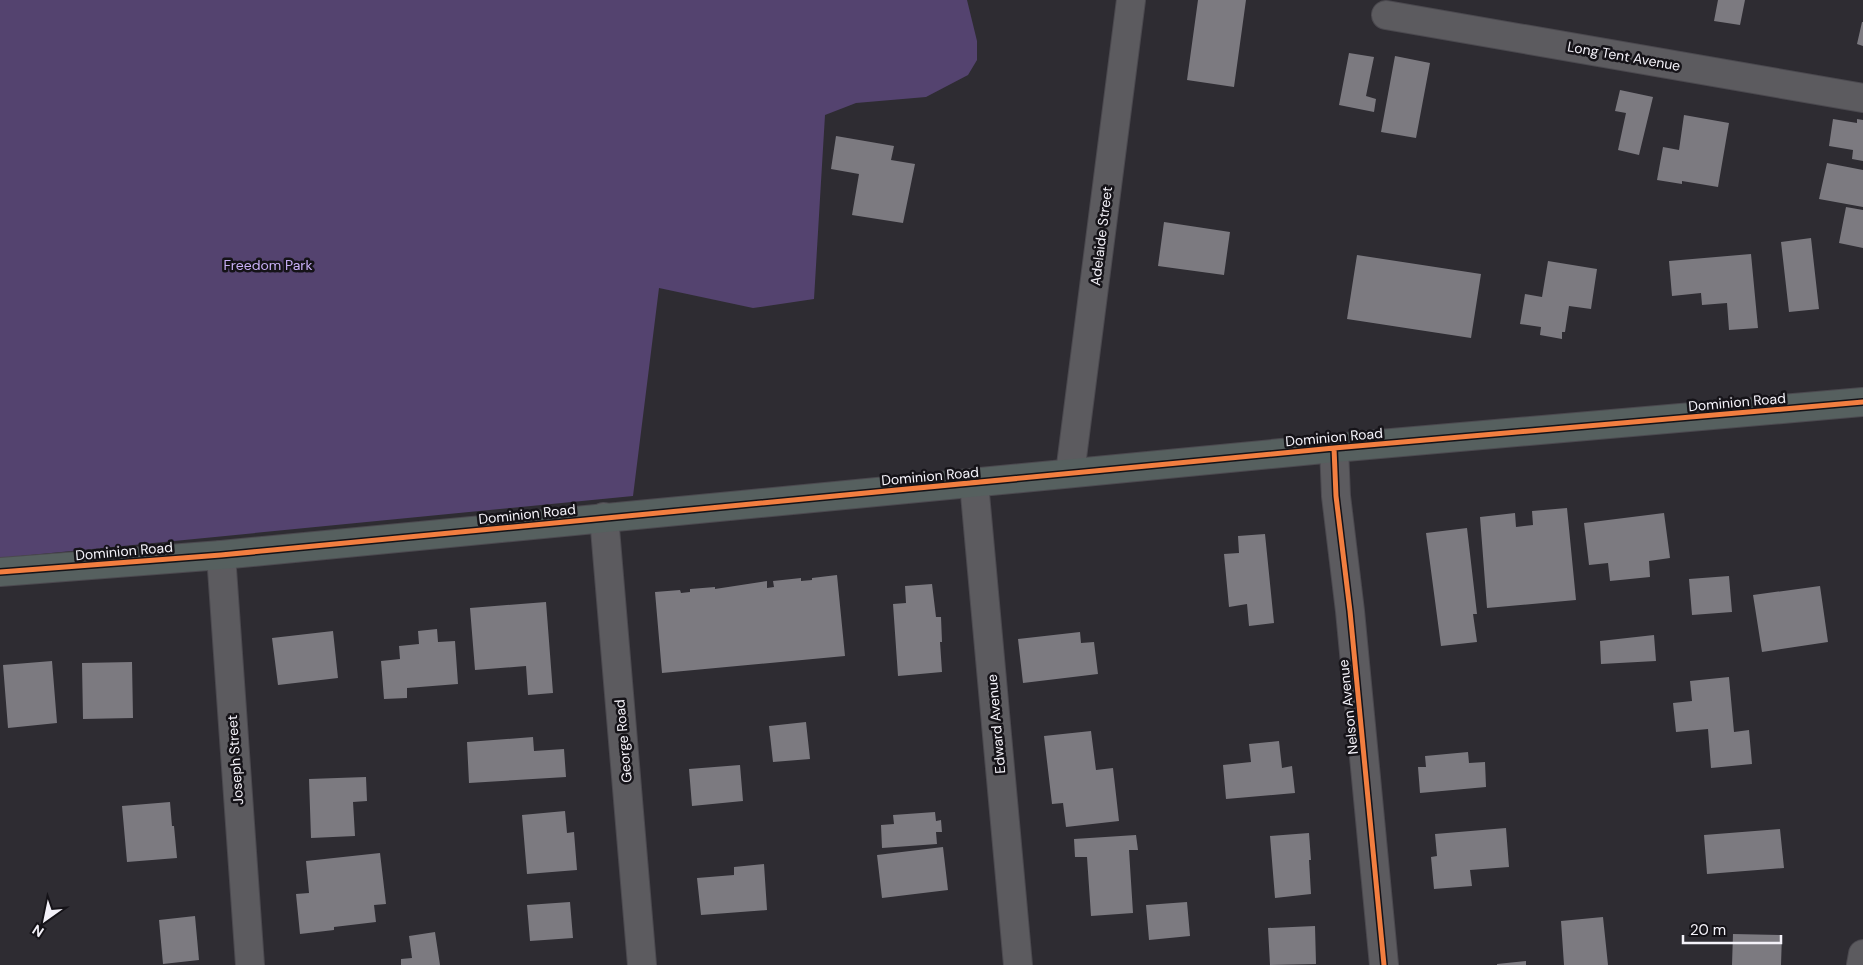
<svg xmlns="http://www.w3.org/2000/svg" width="1863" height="965" font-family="'DM Sans',sans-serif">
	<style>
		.green { fill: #54436f }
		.building { fill: #7c7a80 }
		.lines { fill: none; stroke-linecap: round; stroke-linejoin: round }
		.minor-casing { stroke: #4b494f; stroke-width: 30 }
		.major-casing { stroke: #4b494f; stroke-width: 30 }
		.minor { stroke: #5c5b5f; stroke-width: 28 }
		.major { stroke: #56605f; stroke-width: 28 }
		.cycleway-casing { stroke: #151318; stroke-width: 8 }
		.cycleway { stroke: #f27e40; stroke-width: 5 }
		.labels { text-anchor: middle; stroke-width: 5; stroke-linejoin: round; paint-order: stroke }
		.street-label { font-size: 14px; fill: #f4f2f9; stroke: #151318 }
		.park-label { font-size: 14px; fill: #c9b0f7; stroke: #151318 }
	</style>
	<rect width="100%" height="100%" fill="#2e2c32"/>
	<path class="green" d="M0,0H967L977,41V60L968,75L926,97L856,103L825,115L814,299L753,308L659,288L633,496L0,558Z"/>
	<path class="building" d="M1198,0H1246L1234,87L1187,80Z
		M1718,0H1745L1740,25L1714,21Z
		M1862,22H1863V46L1857,44Z
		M1349,53L1374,57L1366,96L1376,99L1374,112L1339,105Z
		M1395,56L1430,63L1416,138L1381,132Z
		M1620,90L1653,97L1639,155L1618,150L1626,113L1615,111Z
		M1684,115L1729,123L1718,187L1682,181V184L1657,180L1663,147L1679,150Z
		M1833,119L1857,123V119L1863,120V161L1852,159L1853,150L1829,146Z
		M836,136L894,146L891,160L915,164L903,223L852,215L859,174L831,169Z
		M1827,163L1863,170V207L1819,199Z
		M1846,207L1863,210V248L1839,243Z
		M1164,222L1230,232L1224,275L1158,266Z
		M1811,238L1819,309L1789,312L1781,242Z
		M1751,254L1758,328L1729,330L1727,303L1702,305L1701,293L1672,296L1669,261Z
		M1357,255L1481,274L1471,338L1347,319Z
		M1548,261L1597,269L1591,309L1569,306L1565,332H1562V339L1540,335L1541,327L1520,324L1525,294L1542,297Z
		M1567,508L1576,600L1487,608L1480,517L1515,513L1516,527L1533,525L1532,511Z
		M1664,513L1670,558L1649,561L1650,577L1610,581L1608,563L1589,565L1584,523Z
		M1467,528L1477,614H1473L1477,642L1441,646L1426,533Z
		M1265,534L1274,623L1249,626L1247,604L1229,607L1224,554L1239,553L1238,536Z
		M837,575L845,656L662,673L655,592L680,590L681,593L690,592V589L715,587V589L767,581V588L774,587L773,581L801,578V581L812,580V578Z
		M1729,576L1732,612L1692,615L1689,579Z
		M932,584L936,617H941L942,642H940L942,672L898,676L893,604L906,603L905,586Z
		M1820,586L1828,642L1762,652L1753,595Z
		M546,602L553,693L528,695L526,666L475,670L470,608Z
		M437,629L438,642L455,641L458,684L407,688V698L384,699L381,661L400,659L399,646L419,644L418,631Z
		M333,631L338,678L278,685L272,638Z
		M1080,632L1081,643L1094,642L1098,674L1023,683L1018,639Z
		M1654,635L1656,661L1601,664L1600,641Z
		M52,661L57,723L8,728L3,665Z
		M132,662L133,718L83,719L82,663Z
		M1729,677L1734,732L1749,730L1752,764L1711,768L1708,729L1676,732L1673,703L1692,701L1690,681Z
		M806,722L810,759L773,762L769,726Z
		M1091,731L1096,770L1113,768L1119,821L1066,827L1063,803L1052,804L1044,736Z
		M533,737L534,751L564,749L566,777L469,783L467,742Z
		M1279,741L1282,768L1292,766L1295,793L1226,799L1223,765L1251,762L1249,744Z
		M1468,752L1469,763L1485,762L1486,787L1420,793L1418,767H1426L1425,756Z
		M740,765L743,801L692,806L689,769Z
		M366,777L367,801L353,802L355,836L311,838L309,779Z
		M170,802L172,826H174L177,858L127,862L122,806Z
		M565,811L567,833L574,832L577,870L527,874L522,815Z
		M935,812L936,821L941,820L942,832H936L937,844L882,848L881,825L894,824L893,815Z
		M1506,828L1509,867L1470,870L1472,886L1434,889L1431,857L1437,856L1435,834Z
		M1780,829L1784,868L1707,874L1704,835Z
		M1309,833L1311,860H1309L1311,894L1275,898L1270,836Z
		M1136,835L1138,850H1129L1133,913L1091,916L1087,857H1075L1074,839Z
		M943,847L948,890L882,898L877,855Z
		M380,853L386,904L374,905L376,922L334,927V930L300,934L296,894L309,893L306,861Z
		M764,864L767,910L701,915L697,878L734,875V867Z
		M570,902L573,938L530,941L527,905Z
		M1187,902L1190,936L1149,940L1146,905Z
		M195,916L199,960L163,964L159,920Z
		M1603,917L1608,965H1564L1561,921Z
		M1315,926L1316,964L1270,965L1268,928Z
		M435,932L440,965H401V959L412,958L409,936Z
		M1733,934L1782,935L1781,965H1732Z
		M1526,961V965H1497V964Z"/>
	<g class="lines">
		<defs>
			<path id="minor" d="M1386,15L1863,98
				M1334,448L1336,496L1350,611L1384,965
				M1070,473L1131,0
				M974,483L1018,965
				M604,517L642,965
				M221,555L250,965
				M1861,965L1863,954"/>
			<path id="major" d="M0,572L221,555L1334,448L1863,402"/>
		</defs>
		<use href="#minor" class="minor-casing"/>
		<use href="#major" class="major-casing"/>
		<use href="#minor" class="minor"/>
		<use href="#major" class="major"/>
		<defs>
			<path id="cycleway" d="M1334,448L1336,496L1350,611L1384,965
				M0,572L221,555L1334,448L1863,402"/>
		</defs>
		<use href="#cycleway" class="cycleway-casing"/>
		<use href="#cycleway" class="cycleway"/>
	</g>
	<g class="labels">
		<g class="street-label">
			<text transform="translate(1624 56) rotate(10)" y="5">Long Tent Avenue</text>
			<text transform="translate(1101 236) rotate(-83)" y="5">Adelaide Street</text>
			<text transform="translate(1737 402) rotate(-5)" y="5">Dominion Road</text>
			<text transform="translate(1334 437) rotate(-5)" y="5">Dominion Road</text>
			<text transform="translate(930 476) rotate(-5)" y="5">Dominion Road</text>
			<text transform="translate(527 514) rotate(-6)" y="5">Dominion Road</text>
			<text transform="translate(124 551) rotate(-5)" y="5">Dominion Road</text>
			<text transform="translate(1348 707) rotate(-96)" y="5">Nelson Avenue</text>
			<text transform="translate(996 724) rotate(-95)" y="5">Edward Avenue</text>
			<text transform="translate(623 741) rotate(-95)" y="5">George Road</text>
			<text transform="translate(235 760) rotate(-94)" y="5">Joseph Street</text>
		</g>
		<g class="park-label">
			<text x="268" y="270">Freedom Park</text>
		</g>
	</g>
	<g transform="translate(45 920) rotate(213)" stroke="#151318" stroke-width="4" paint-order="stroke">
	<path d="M0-4L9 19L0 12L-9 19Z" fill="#f4f2f9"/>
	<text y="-8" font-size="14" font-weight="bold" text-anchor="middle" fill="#f4f2f9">N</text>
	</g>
	<path d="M1683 935v8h98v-8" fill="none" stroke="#f4f2f9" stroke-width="2.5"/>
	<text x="1690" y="935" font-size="15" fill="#f4f2f9" stroke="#151318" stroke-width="4" paint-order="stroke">20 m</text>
</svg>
